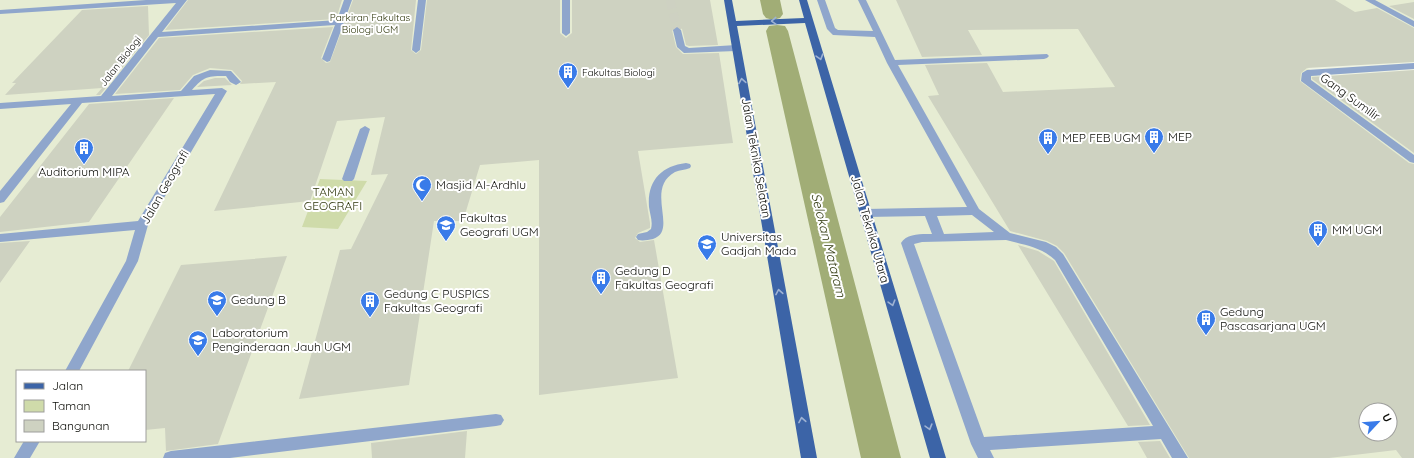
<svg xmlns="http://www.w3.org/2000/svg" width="1414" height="458" font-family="Quicksand,sans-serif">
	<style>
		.built { fill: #e6ecd3; fill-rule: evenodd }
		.green { fill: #cfdbaa }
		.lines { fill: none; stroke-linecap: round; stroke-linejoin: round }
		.canal { fill: #a1ad76; fill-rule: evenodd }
		.building { fill: #ced2c1; fill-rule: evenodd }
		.minor-tunnel { stroke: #ced1c2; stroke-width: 9; stroke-dasharray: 9 4.5; stroke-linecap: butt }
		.minor { fill: #8fa6cc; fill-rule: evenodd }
		.major { fill: #3c64a7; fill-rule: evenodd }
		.oneway { stroke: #9eb2d3 }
		.labels { text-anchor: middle; stroke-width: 4; stroke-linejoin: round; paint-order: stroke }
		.far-park-label { font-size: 10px; fill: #2e360b; stroke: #fff }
		.far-street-label { font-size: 10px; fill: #0c0d08; stroke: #fff }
		.far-poi-label { font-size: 10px; fill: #0c0d08; stroke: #fff; text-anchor: start }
		.street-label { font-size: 12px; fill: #0c0d08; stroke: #fff }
		.poi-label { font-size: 12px; fill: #0c0d08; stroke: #fff; text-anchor: start }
		.park-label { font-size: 12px; fill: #2e360b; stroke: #fff }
		.water-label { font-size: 13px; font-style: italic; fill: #333b11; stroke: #fff }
	</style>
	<rect width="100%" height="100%" fill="#f0f4e3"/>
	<path class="built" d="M0,0H1414V52L1300,62L1414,151V458H0ZM17,371H145V441H17ZM1366,410H1390V434H1366Z"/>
	<path class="green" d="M320,179L367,181L338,229L302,227Z"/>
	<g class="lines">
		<path class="canal" d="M760,0H780L783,14L780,18L773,20L766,18L763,14Z
			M777,25L785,26L788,31L901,458H861L766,31L769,26Z"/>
	</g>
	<path class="building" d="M188,0H342L336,19L165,30Z
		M353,0H416L411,50L416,54L421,50L427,0H560V33L566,38L572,33V0H710L718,45L689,46L686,45L682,29L677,26L672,30L676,47L683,54L719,53L733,143L638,151L650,223V228L638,233L635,238L640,242L654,240L678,378L539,395V160L480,165L463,221H434L409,385L299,399L340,250L351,249L388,174L371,175L385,117L337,121L310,201L214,211L276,82L240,84L242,81L232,70L210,68L193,75L180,90L115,94L159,38L333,27L321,58L326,63L330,62Z
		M896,0H1335L1355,12L1377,8L1414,28V62L1307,68L1301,73L1300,81L1409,163L1414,164V458H1402L1396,450L1329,458H1189L1064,253L1057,246L1047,241L1010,231L928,96L939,95L925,65L987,63L1003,92L1115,87L1078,29L968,30L982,55L922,57ZM1366,410H1390V434H1366Z
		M1414,2V19L1389,6Z
		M148,6L149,35L100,95H96L102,88L5,95L16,83H12L82,10Z
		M1414,70V153L1312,79V77Z
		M215,78H225L232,85L197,87L204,81Z
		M174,98L89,222L0,232V217L89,104Z
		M30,241L0,283V243Z
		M1018,245L1038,251L1054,261L1150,425L1128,426Z
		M287,256L218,444L166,451L165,428L145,430V371H128L181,265Z
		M467,431L465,458H372L371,443Z
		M1160,441L1170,458H1147L1138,442Z"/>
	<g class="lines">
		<path class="minor-tunnel" d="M670,0L677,30"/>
		<path class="minor" d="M146,0H187L162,32L337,20L344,0H352L330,61L327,62L322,59L335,25L158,37L112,96L181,91L194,76L210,70L231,71L241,82L236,85L230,82L226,76C208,76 204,76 192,90L222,88L227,91L148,225L138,261L79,371H65L126,261L135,230L0,242V234L138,221L215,94L82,103L4,202L0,203V191L71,104L0,109V103L101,96L176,3L0,14V10Z
			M418,0H426L420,50L416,53L412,50Z
			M562,0H570V33L566,36L562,33Z
			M817,0H825L835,28L838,30L873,31L858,0H866L895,60L1047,54L1049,56L1047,58L1044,59L898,65L979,209L1010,233L1046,242L1056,247L1063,254L1188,458H1172L1161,439L990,450L994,458H978L971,444L901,243C907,233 922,234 932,234L925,216L866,217L862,216L860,213L862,210L866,209L967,207L887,63L875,37L833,35L827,29ZM972,215L994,232L944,234L937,216ZM1006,240C1024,245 1041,247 1055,260L1153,426L984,437L914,244L922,242Z
			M1365,0H1375L1414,21V27Z
			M677,27L681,30L685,46L689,48L736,45L740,48L736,51L684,53L677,47L673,30Z
			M1414,63V69L1311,76V80L1414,155V163L1410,162L1301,81L1302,73L1307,70Z
			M365,126L370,129L354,179L352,181H344L342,179L360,129Z
			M686,163L690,164L691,166L690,168C685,170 680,170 675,172C644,189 679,231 653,239C648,240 643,241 638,240L636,237L638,234L647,232L651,229C653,221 650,215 649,207C647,181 661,166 686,163Z
			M496,414L501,415L504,420L501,425L496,426L230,458H163L165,453L171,451Z
			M24,441H40L30,458H14Z"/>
		<path class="major" d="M724,0H732L736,21L804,18L799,0H807L946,458H930L805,23L737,26L817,458H801Z"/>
	</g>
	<defs><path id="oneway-chevron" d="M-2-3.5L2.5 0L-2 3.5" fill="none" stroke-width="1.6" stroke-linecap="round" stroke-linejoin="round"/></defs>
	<g class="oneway">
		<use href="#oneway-chevron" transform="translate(774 21) rotate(177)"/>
		<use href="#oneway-chevron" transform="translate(820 57) rotate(74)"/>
		<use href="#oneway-chevron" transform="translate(742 81) rotate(-100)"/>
		<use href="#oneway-chevron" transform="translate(779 292) rotate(-100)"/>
		<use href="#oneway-chevron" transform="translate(892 303) rotate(74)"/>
		<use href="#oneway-chevron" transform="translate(802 420) rotate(-100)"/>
		<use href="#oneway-chevron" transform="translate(929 427) rotate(74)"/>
	</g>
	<defs>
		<symbol id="building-pin" viewBox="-11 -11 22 30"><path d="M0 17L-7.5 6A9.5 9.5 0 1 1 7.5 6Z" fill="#397be9" stroke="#fff"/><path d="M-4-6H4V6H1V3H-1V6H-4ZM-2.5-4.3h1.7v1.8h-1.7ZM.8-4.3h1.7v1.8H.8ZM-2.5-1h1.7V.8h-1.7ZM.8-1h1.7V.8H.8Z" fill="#fff"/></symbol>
		<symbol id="mosque-pin" viewBox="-11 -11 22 30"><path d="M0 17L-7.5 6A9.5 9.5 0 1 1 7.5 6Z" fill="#397be9" stroke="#fff"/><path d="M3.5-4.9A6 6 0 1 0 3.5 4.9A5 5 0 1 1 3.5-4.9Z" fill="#fff"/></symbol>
		<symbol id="university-pin" viewBox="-11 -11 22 30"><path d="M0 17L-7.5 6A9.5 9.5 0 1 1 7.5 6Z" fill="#397be9" stroke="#fff"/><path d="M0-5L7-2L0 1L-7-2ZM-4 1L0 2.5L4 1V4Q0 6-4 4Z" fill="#fff"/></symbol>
	</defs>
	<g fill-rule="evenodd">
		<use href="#building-pin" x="557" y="61" width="22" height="30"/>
		<use href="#building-pin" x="1143" y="126" width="22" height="30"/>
		<use href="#building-pin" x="1037" y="127" width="22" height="30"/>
		<use href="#building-pin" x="73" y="137" width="22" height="30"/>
		<use href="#mosque-pin" x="411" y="174" width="22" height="30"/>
		<use href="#university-pin" x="435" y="214" width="22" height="30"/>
		<use href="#building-pin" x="1307" y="219" width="22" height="30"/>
		<use href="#university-pin" x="696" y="233" width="22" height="30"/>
		<use href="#building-pin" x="590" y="267" width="22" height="30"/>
		<use href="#university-pin" x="206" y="289" width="22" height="30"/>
		<use href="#building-pin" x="359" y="290" width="22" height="30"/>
		<use href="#building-pin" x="1195" y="308" width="22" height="30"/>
		<use href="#university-pin" x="187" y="329" width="22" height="30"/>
	</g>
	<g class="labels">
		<g class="far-park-label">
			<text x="370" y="21">Parkiran Fakultas<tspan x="370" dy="12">Biologi UGM</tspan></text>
		</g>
		<g class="far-street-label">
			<text transform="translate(120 61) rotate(-52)" y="4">Jalan Biologi</text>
		</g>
		<g class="far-poi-label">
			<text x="582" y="76">Fakultas Biologi</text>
		</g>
		<g class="street-label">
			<text transform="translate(1350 97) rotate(36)" y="4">Gang Sumilir</text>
			<text transform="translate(756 158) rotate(80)" y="4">Jalan Teknika Selatan</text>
			<text transform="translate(165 187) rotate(-60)" y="4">Jalan Geografi</text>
			<text transform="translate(870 229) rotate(74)" y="4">Jalan Teknika Utara</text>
		</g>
		<g class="poi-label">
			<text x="1168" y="141">MEP</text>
			<text x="1062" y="142">MEP FEB UGM</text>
			<text x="84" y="176" text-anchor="middle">Auditorium MIPA</text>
			<text x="436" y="189">Masjid Al-Ardhlu</text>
			<text x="460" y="222">Fakultas<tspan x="460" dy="14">Geografi UGM</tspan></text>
			<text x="1332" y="234">MM UGM</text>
			<text x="721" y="241">Universitas<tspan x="721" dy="14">Gadjah Mada</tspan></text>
			<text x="615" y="275">Gedung D<tspan x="615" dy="14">Fakultas Geografi</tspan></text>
			<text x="384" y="298">Gedung C PUSPICS<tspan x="384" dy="14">Fakultas Geografi</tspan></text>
			<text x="231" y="304">Gedung B</text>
			<text x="1220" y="316">Gedung<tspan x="1220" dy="14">Pascasarjana UGM</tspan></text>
			<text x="212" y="337">Laboratorium<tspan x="212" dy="14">Penginderaan Jauh UGM</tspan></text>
		</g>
		<g class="park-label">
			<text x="333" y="196">TAMAN<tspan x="333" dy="14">GEOGRAFI</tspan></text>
		</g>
		<g class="water-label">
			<text transform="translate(829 245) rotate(76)" y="5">Selokan Mataram</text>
		</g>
	</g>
	<rect x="16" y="370" width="130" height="72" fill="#ffffff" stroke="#9e9e9c"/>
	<rect x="24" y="383" width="20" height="6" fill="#3c64a7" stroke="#9e9e9c"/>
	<text x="52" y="390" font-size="12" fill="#0c0d08">Jalan</text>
	<rect x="24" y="400" width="20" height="12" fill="#cfdbaa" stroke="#9e9e9c"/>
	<text x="52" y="410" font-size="12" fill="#0c0d08">Taman</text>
	<rect x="24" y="420" width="20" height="12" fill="#ced2c1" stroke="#9e9e9c"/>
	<text x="52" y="430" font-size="12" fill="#0c0d08">Bangunan</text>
	<g transform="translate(1378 422) rotate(64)"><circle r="19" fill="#ffffff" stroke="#9e9e9c"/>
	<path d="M0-3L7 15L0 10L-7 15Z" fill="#397be9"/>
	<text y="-6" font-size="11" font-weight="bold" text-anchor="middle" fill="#0c0d08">U</text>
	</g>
</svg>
